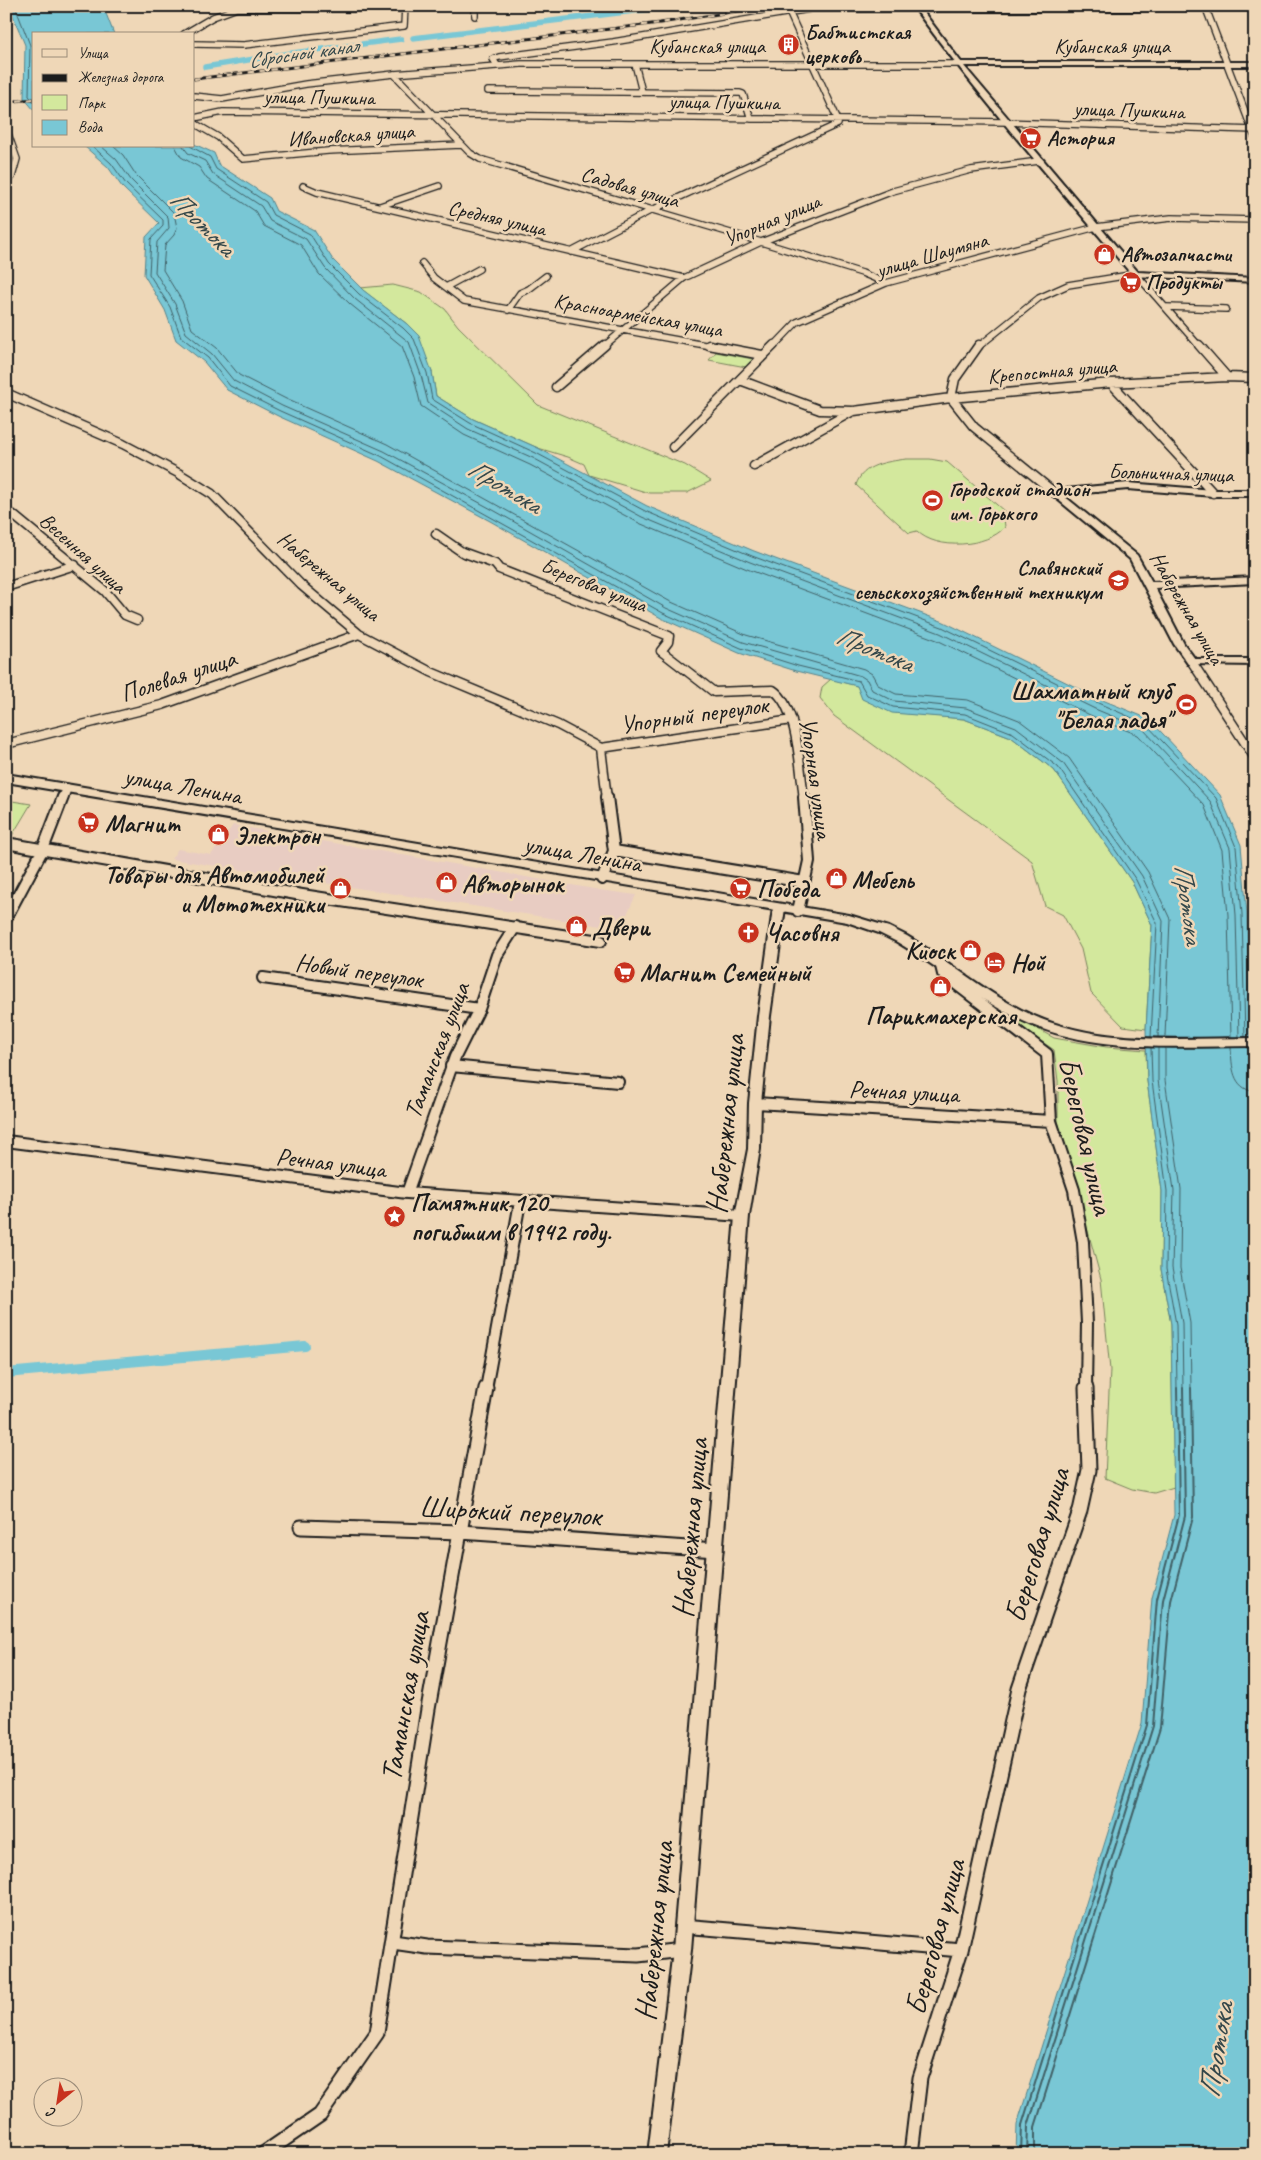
<svg xmlns="http://www.w3.org/2000/svg" width="1261" height="2160" font-family="Caveat,sans-serif">
	<style>
		.built { fill: #e8ccc2 }
		.green { fill: #d3e89d; stroke: #78825c }
		.water { fill: #79c7d5; stroke: #54838b }
		.lines { fill: none; stroke-linecap: round; stroke-linejoin: round }
		.shore-far1 { stroke: #416066; stroke-width: 1 }
		.shore { stroke: #416066; stroke-width: 2 }
		.canal-far1 { stroke: #79c7d5; stroke-width: 5.5 }
		.canal { stroke: #79c7d5; stroke-width: 10 }
		.minor-far3-casing { stroke: #1c1c1c; stroke-width: 8 }
		.minor-far2-casing { stroke: #1c1c1c; stroke-width: 11 }
		.minor-far1-casing { stroke: #1c1c1c; stroke-width: 14 }
		.minor-casing { stroke: #1c1c1c; stroke-width: 17 }
		.tertiary-casing { stroke: #1c1c1c; stroke-width: 4 }
		.secondary-casing { stroke: #1c1c1c; stroke-width: 4 }
		.minor-far3 { stroke: #efd7b7; stroke-width: 5.5 }
		.minor-far2 { stroke: #efd7b7; stroke-width: 8 }
		.minor-far1 { stroke: #efd7b7; stroke-width: 10 }
		.minor { stroke: #efd7b7; stroke-width: 13 }
		.tertiary { fill: #efd7b7; fill-rule: evenodd }
		.secondary { fill: #efd7b7; fill-rule: evenodd }
		.rail-casing { stroke: #1c1c1c; stroke-width: 3 }
		.rail { stroke: #efd7b7; stroke-width: 2; stroke-dasharray: 5.5; stroke-linecap: butt }
		.labels { text-anchor: middle; stroke-width: 5; stroke-linejoin: round; paint-order: stroke }
		.far-poi-label { font-size: 21px; font-weight: bold; fill: #1c1c1c; stroke: #efd7b7; text-anchor: start }
		.far-street-label { font-size: 21px; fill: #1c1c1c; stroke: #efd7b7 }
		.far-water-label { font-size: 21px; font-style: italic; fill: #33474a; stroke: #efd7b7 }
		.street-label { font-size: 25px; fill: #1c1c1c; stroke: #efd7b7 }
		.poi-label { font-size: 25px; font-weight: bold; fill: #1c1c1c; stroke: #efd7b7; text-anchor: start }
		.water-label { font-size: 26px; font-style: italic; fill: #33474a; stroke: #efd7b7 }
		.near-street-label { font-size: 30px; fill: #1c1c1c; stroke: #efd7b7 }
		.near-water-label { font-size: 31px; font-style: italic; fill: #33474a; stroke: #efd7b7 }
	</style>
	<rect width="100%" height="100%" fill="#efd7b7"/>
	<filter id="ink" filterUnits="userSpaceOnUse"><feTurbulence type="fractalNoise" baseFrequency=".02" numOctaves="2"/><feDisplacementMap in="SourceGraphic" scale="10" xChannelSelector="R" yChannelSelector="G"/><feConvolveMatrix kernelMatrix="1 2 1 2 8 2 1 2 1" color-interpolation-filters="sRGB"/></filter>
	<g filter="url(#ink)">
		<path class="built" d="M233,825L600,890L636,895L620,929L171,859L178,849L211,855Z"/>
		<path class="green" d="M393,285L421,292L445,309L458,326L538,405L685,465L711,481L687,493H649L589,475L584,464L568,457L538,448L473,419L436,396L432,372L407,324L360,288Z
			M716,352L753,359L746,367L709,360Z
			M906,459H930L947,462L1011,517L1004,518L1005,527C987,547 937,551 917,531L909,533L856,485C863,464 886,462 906,459Z
			M831,679L857,686L892,712L964,719L1011,737L1054,770L1132,882L1152,925L1146,1029L1123,1026L1091,993L1081,949L1063,915L1045,906L1032,861L834,716L820,698L822,687Z
			M6,800L31,804L7,844H6Z
			M992,1004L1054,1038L1106,1047L1146,1050L1147,1081L1162,1191L1161,1269L1171,1324L1174,1487L1154,1493L1132,1489L1105,1478L1110,1370L1101,1279L1058,1121V1081L1054,1050L991,1007Z"/>
		<path class="water" d="M9,6H103L114,34H34V110L24,98L25,45Z
			M194,144L214,153L219,165L270,198L276,211L314,230L333,260L363,290L407,324L419,336L432,372L436,396L473,419L538,448L647,506L754,551L944,622L1100,699L1149,719L1220,795L1241,845L1247,914L1250,1062L1255,1085V2154H1016L1017,2125L1142,1723L1152,1598L1174,1515L1171,1324L1161,1269L1162,1191L1147,1081L1146,1029L1152,925L1132,882L1054,770L1011,737L964,719L892,713L862,699L857,686L796,671L739,653L661,618L490,521L378,461L278,416L227,390L204,362L176,340L165,310L144,275L146,237L159,223L122,187L108,167L84,146H194Z"/>
		<g class="lines">
			<path class="shore-far1" d="M15,6L30,45L29,96L34,102
				M92,146L111,163L126,184L163,220V226L151,239L149,274L170,307L181,337L208,358L230,386L280,411L381,456L663,613L741,648L798,666L859,681L867,695L893,707L965,714L1013,733L1058,767L1136,880L1157,923L1151,1037
				M101,146L116,159L131,180L168,217L169,228L157,242L155,272L175,304L186,333L212,354L234,381L282,406L384,451L495,511L666,608L743,642L861,676L867,680L872,690L894,701L966,708L1016,727L1063,763L1142,876L1163,921L1158,1037
				M113,146L123,155L136,175L174,213L177,228L174,235L165,245L163,270L182,301L192,329L217,348L239,375L286,399L387,444L669,601L746,635L864,669L872,674L878,685L896,694L968,700L1019,720L1069,758L1148,872L1170,919L1165,1037
				M175,146L181,157L199,167L207,179L255,211L264,226L301,245L319,274L350,304L402,346L414,377L421,406L464,435L530,465L639,523L747,569L937,640L1092,716L1138,735L1204,805L1222,850L1228,915L1231,1037
				M183,146L188,153L205,161L213,174L261,206L270,221L306,239L325,268L355,299L409,342L421,375L428,403L468,429L533,458L642,517L750,562L940,633L1095,709L1143,729L1210,801L1230,848L1236,915L1239,1037
				M190,146L210,157L216,169L266,202L273,215L310,234L329,264L359,294L403,328L414,339L427,373L432,399L470,423L536,453L645,511L752,556L942,627L1098,703L1146,724L1216,798L1236,847L1242,914L1245,1037
				M1231,1047C1232,1067 1232,1088 1255,1092
				M1151,1048L1152,1081L1167,1191L1166,1269L1176,1324L1177,1389
				M1158,1048V1080L1174,1190L1172,1268L1182,1323L1183,1389
				M1165,1048V1080L1181,1189L1180,1268L1190,1323L1191,1389"/>
			<path class="shore" d="M1021,2154L1022,2125L1147,1725L1157,1599L1179,1515L1177,1388
				M1027,2154L1028,2126L1153,1726L1163,1600L1185,1516L1183,1388
				M1035,2154V2127L1160,1728L1171,1601L1193,1517L1191,1388"/>
			<path class="canal-far1" d="M413,38L675,6
				M205,67L285,54L401,39"/>
			<path class="canal" d="M6,1373L305,1346"/>
			<defs>
				<path id="minor-far3" d="M475,6V16
					M1205,6L1254,135
					M184,34L213,17L237,8L405,9
					M194,44L244,45L404,26L405,6
					M635,64L642,92
					M497,65L493,59L499,57L613,42L810,9L1255,8
					M394,74L470,153L480,159L761,242L862,273L886,283
					M488,91L740,93L743,94L751,119
					M194,96L222,99L306,84L394,74L521,64H959
					M194,118L223,112L1006,122L1255,130
					M194,123L218,137L243,159L328,151L461,145
					M6,128L17,159L12,177L6,181
					M303,186L317,192L684,278
					M380,206L439,186
					M571,252L652,210L838,124V120L789,12
					M422,263L434,278L464,301L716,347
					M446,287L479,269
					M1167,307L1226,309
					M508,310L520,293L529,289L546,276
					M603,347L684,278L761,242L893,191L971,170L1039,161
					M773,347L797,322L886,283L1096,227L1171,218L1255,220
					M978,347L1039,298L1068,285L1136,274L1200,347"/>
				<path id="minor-far2" d="M709,345L762,355
					M1199,345L1227,377
					M740,380L820,410L854,411L951,398L1111,383L1227,377L1255,378
					M1111,383L1213,493
					M556,387L605,345
					M6,393L123,444L178,473L212,494L301,585L359,634L431,672L558,725L601,748L607,799
					M951,398L955,379L979,345
					M951,398L974,427L1055,493
					M673,447L774,345
					M754,466L853,411
					M6,512L12,514L105,591L125,615L137,620
					M436,534L462,552L495,564L499,569L669,636L668,642L661,651L714,692L773,690C798,706 800,771 804,799
					M6,587L75,565
					M1192,662L1255,758
					M6,744L162,705L359,634
					M601,748L792,720
					M63,799L67,788"/>
				<path id="minor-far1" d="M6,843L302,895L601,941
					M614,851L804,882
					M602,879L614,851L607,797
					M798,911L809,861L804,797
					M6,918L43,849L63,797
					M940,962L943,974L1047,1054L1051,1121L1074,1190L1083,1242L1087,1323L1086,1389
					M263,978L479,1009
					M451,1066L618,1082
					M755,1103L1051,1121
					M6,1141L407,1193L742,1216
					M407,1193L455,1057L479,1009L497,955L515,927
					M486,1389L520,1202"/>
				<path id="minor" d="M301,1527L461,1532L716,1550
					M683,1926L961,1950
					M393,1942L427,1947L638,1955L682,1950
					M263,2154L320,2115L377,2033L428,1709L486,1388
					M911,2154L920,2078L961,1950L1019,1689L1080,1511L1089,1470L1086,1388"/>
				<path id="tertiary" d="M913,6H919L961,62H1255V66H964L1138,272L1255,278V282L1133,276C1058,187 981,100 913,6Z
					M1128,483L1213,490H1255V496H1213L1128,489L1063,495L1137,555L1152,582L1255,577V583L1155,588L1184,644L1195,659H1255V665L1188,664L1174,644L1130,559L1050,493L1055,490Z
					M779,905L785,908L770,1016L761,1103L760,1149L749,1216L691,1950L666,2154H648L673,1950L735,1216L748,1149L749,1103L758,1016L773,908Z"/>
				<path id="secondary" d="M6,774L849,915L889,927L907,936C949,961 988,995 1032,1015C1101,1046 1182,1038 1255,1038V1046C1178,1046 1094,1054 1023,1021C978,1000 939,967 897,942L879,933L847,922L6,782Z"/>
			</defs>
			<use href="#minor-far3" class="minor-far3-casing"/>
			<use href="#minor-far2" class="minor-far2-casing"/>
			<use href="#minor-far1" class="minor-far1-casing"/>
			<use href="#minor" class="minor-casing"/>
			<use href="#tertiary" class="tertiary-casing"/>
			<use href="#secondary" class="secondary-casing"/>
			<use href="#minor-far3" class="minor-far3"/>
			<use href="#minor-far2" class="minor-far2"/>
			<use href="#minor-far1" class="minor-far1"/>
			<use href="#minor" class="minor"/>
			<use href="#tertiary" class="tertiary"/>
			<use href="#secondary" class="secondary"/>
			<defs>
				<path id="rail" d="M194,79L660,23L770,6
					M6,102L34,99"/>
			</defs>
			<use href="#rail" class="rail-casing"/>
			<use href="#rail" class="rail"/>
		</g>
	</g>
	<defs>
		<symbol id="building-disc" viewBox="-11 -11 22 22"><circle r="9.5" fill="#c8321e" stroke="#efd7b7"/><path d="M-4-6H4V6H1V3H-1V6H-4ZM-2.5-4.3h1.7v1.8h-1.7ZM.8-4.3h1.7v1.8H.8ZM-2.5-1h1.7V.8h-1.7ZM.8-1h1.7V.8H.8Z" fill="#fff"/></symbol>
		<symbol id="supermarket-disc" viewBox="-11 -11 22 22"><circle r="9.5" fill="#c8321e" stroke="#efd7b7"/><path d="M-6-5.5h2.5l.6 2H6L4.5 2H-2.5L-4.4-4H-6ZM-1.5 3.2a1.3 1.3 0 1 0 .1 0ZM3 3.2a1.3 1.3 0 1 0 .1 0Z" fill="#fff"/></symbol>
		<symbol id="shop-disc" viewBox="-11 -11 22 22"><circle r="9.5" fill="#c8321e" stroke="#efd7b7"/><path d="M-5-2.5h2.3a2.7 3.5 0 0 1 5.4 0H5L5.5 6h-11ZM-1.5-2.5h3a1.5 2.3 0 0 0-3 0Z" fill="#fff"/></symbol>
		<symbol id="stadium-disc" viewBox="-11 -11 22 22"><circle r="9.5" fill="#c8321e" stroke="#efd7b7"/><path d="M0-5a6.5 5 0 1 0 0 10a6.5 5 0 1 0 0-10ZM-3.5-1.8h7v3.6h-7Z" fill="#fff"/></symbol>
		<symbol id="university-disc" viewBox="-11 -11 22 22"><circle r="9.5" fill="#c8321e" stroke="#efd7b7"/><path d="M0-5L7-2L0 1L-7-2ZM-4 1L0 2.5L4 1V4Q0 6-4 4Z" fill="#fff"/></symbol>
		<symbol id="church-disc" viewBox="-11 -11 22 22"><circle r="9.5" fill="#c8321e" stroke="#efd7b7"/><path d="M-1.2-6h2.4v3.5h3.3v2.4h-3.3V6h-2.4V-.1h-3.3v-2.4h3.3Z" fill="#fff"/></symbol>
		<symbol id="hotel-disc" viewBox="-11 -11 22 22"><circle r="9.5" fill="#c8321e" stroke="#efd7b7"/><path d="M-6-4.5h1.5V1H6V5H4.5V3h-9V5H-6ZM-4 0a1.8 1.8 0 1 1 3.6 0ZM.5 0V-2.5h3Q6-2.5 6 0Z" fill="#fff"/></symbol>
		<symbol id="sight-disc" viewBox="-11 -11 22 22"><circle r="9.5" fill="#c8321e" stroke="#efd7b7"/><path d="M0-6L1.8-2.2L6-1.7L2.9 1.2L3.7 5.4L0 3.3L-3.7 5.4L-2.9 1.2L-6-1.7L-1.8-2.2Z" fill="#fff"/></symbol>
	</defs>
	<g fill-rule="evenodd">
		<use href="#building-disc" x="776" y="32" width="25" height="25"/>
		<use href="#supermarket-disc" x="1018" y="126" width="25" height="25"/>
		<use href="#shop-disc" x="1092" y="242" width="25" height="25"/>
		<use href="#supermarket-disc" x="1118" y="270" width="25" height="25"/>
		<use href="#stadium-disc" x="920" y="488" width="25" height="25"/>
		<use href="#university-disc" x="1106" y="568" width="25" height="25"/>
		<use href="#stadium-disc" x="1174" y="692" width="25" height="25"/>
		<use href="#supermarket-disc" x="76" y="810" width="25" height="25"/>
		<use href="#shop-disc" x="206" y="822" width="25" height="25"/>
		<use href="#shop-disc" x="824" y="866" width="25" height="25"/>
		<use href="#shop-disc" x="434" y="870" width="25" height="25"/>
		<use href="#shop-disc" x="328" y="876" width="25" height="25"/>
		<use href="#supermarket-disc" x="728" y="876" width="25" height="25"/>
		<use href="#shop-disc" x="564" y="914" width="25" height="25"/>
		<use href="#church-disc" x="736" y="920" width="25" height="25"/>
		<use href="#shop-disc" x="958" y="938" width="25" height="25"/>
		<use href="#hotel-disc" x="982" y="950" width="25" height="25"/>
		<use href="#supermarket-disc" x="612" y="960" width="25" height="25"/>
		<use href="#shop-disc" x="928" y="974" width="25" height="25"/>
		<use href="#sight-disc" x="382" y="1204" width="25" height="25"/>
	</g>
	<g class="labels">
		<g class="far-poi-label">
			<text x="805" y="39">Бабтистская<tspan x="805" dy="24">церковь</tspan></text>
			<text x="1047" y="145">Астория</text>
			<text x="1121" y="261">Автозапчасти</text>
			<text x="1146" y="289">Продукты</text>
			<text x="949" y="496">Городской cтадион<tspan x="949" dy="24">им. Горького</tspan></text>
			<text x="1102" y="575" text-anchor="end">Славянский<tspan x="1102" dy="24">сельскохозяйственный техникум</tspan></text>
		</g>
		<g class="far-street-label">
			<text x="707" y="53">Кубанская улица</text>
			<text x="1112" y="53">Кубанская улица</text>
			<text transform="translate(319 97) rotate(1)" y="7">улица Пушкина</text>
			<text transform="translate(724 102) rotate(1)" y="7">улица Пушкина</text>
			<text transform="translate(1129 110) rotate(2)" y="7">улица Пушкина</text>
			<text transform="translate(351 135) rotate(-4)" y="7">Ивановская улица</text>
			<text transform="translate(630 187) rotate(16)" y="7">Садовая улица</text>
			<text transform="translate(497 218) rotate(13)" y="7">Средняя улица</text>
			<text transform="translate(772 220) rotate(-23)" y="7">Упорная улица</text>
			<text transform="translate(932 255) rotate(-16)" y="7">улица Шаумяна</text>
			<text transform="translate(638 315) rotate(10)" y="7">Красноармейская улица</text>
			<text transform="translate(1052 371) rotate(-5)" y="7">Крепостная улица</text>
			<text transform="translate(1171 473) rotate(2)" y="7">Больничная улица</text>
			<text transform="translate(83 553) rotate(42)" y="7">Весенняя улица</text>
			<text transform="translate(329 576) rotate(40)" y="7">Набережная улица</text>
			<text transform="translate(594 585) rotate(22)" y="7">Береговая улица</text>
			<text transform="translate(1187 608) rotate(60)" y="7">Набережная улица</text>
		</g>
		<g class="far-water-label">
			<text transform="translate(303 53) rotate(-8)" y="7">Сбросной канал</text>
		</g>
		<g class="street-label">
			<text transform="translate(178 675) rotate(-18)" y="9">Полевая улица</text>
			<text transform="translate(694 714) rotate(-8)" y="9">Упорный переулок</text>
			<text transform="translate(817 778) rotate(82)" y="9">Упорная улица</text>
			<text transform="translate(183 785) rotate(10)" y="9">улица Ленина</text>
			<text transform="translate(583 853) rotate(10)" y="9">улица Ленина</text>
			<text transform="translate(359 970) rotate(8)" y="9">Новый переулок</text>
			<text transform="translate(436 1050) rotate(-69)" y="9">Таманская улица</text>
			<text transform="translate(904 1091) rotate(3)" y="9">Речная улица</text>
			<text transform="translate(331 1162) rotate(7)" y="9">Речная улица</text>
		</g>
		<g class="poi-label">
			<text x="1171" y="699" text-anchor="end">Шахматный клуб<tspan x="1171" dy="29">"Белая ладья"</tspan></text>
			<text x="105" y="832">Магнит</text>
			<text x="234" y="844">Электрон</text>
			<text x="324" y="883" text-anchor="end">Товары для Автомобилей<tspan x="324" dy="29">и Мототехники</tspan></text>
			<text x="852" y="888">Мебель</text>
			<text x="462" y="892">Авторынок</text>
			<text x="757" y="897">Победа</text>
			<text x="592" y="935">Двери</text>
			<text x="765" y="941">Часовня</text>
			<text x="955" y="959" text-anchor="end">Киоск</text>
			<text x="1011" y="971">Ной</text>
			<text x="640" y="981">Магнит Семейный</text>
			<text x="941" y="1024" text-anchor="middle">Парикмахерская</text>
			<text x="411" y="1211">Памятник 120<tspan x="411" dy="29">погибшим в 1942 году.</tspan></text>
		</g>
		<g class="water-label">
			<text transform="translate(203 223) rotate(45)" y="9">Протока</text>
			<text transform="translate(505 486) rotate(31)" y="9">Протока</text>
			<text transform="translate(875 649) rotate(22)" y="9">Протока</text>
			<text transform="translate(1189 904) rotate(82)" y="9">Протока</text>
		</g>
		<g class="near-street-label">
			<text transform="translate(725 1124) rotate(-84)" y="10">Набережная улица</text>
			<text transform="translate(1086 1136) rotate(77)" y="10">Береговая улица</text>
			<text transform="translate(510 1511) rotate(3)" y="10">Широкий переулок</text>
			<text transform="translate(690 1528) rotate(-85)" y="10">Набережная улица</text>
			<text transform="translate(1037 1545) rotate(-73)" y="10">Береговая улица</text>
			<text transform="translate(405 1696) rotate(-80)" y="10">Таманская улица</text>
			<text transform="translate(654 1931) rotate(-84)" y="10">Набережная улица</text>
			<text transform="translate(935 1937) rotate(-75)" y="10">Береговая улица</text>
		</g>
		<g class="near-water-label">
			<text transform="translate(1215 2050) rotate(-81)" y="11">Протока</text>
		</g>
	</g>
	<rect width="1261" height="2160" fill="none" stroke="#efd7b7" stroke-width="25"/>
	<rect x="12" y="12" width="1236" height="2135" fill="none" stroke="#1c1c1c" stroke-width="2" filter="url(#ink)"/>
	<rect x="32" y="32" width="162" height="115" fill="#efd7b7" stroke="#9b8c79"/>
	<rect x="42" y="49" width="25" height="8" fill="#efd7b7" stroke="#9b8c79"/>
	<text x="78" y="58" font-size="15" fill="#1c1c1c">Улица</text>
	<rect x="42" y="74" width="25" height="8" fill="#1c1c1c" stroke="#9b8c79"/>
	<text x="78" y="82" font-size="15" fill="#1c1c1c">Железная дорога</text>
	<rect x="42" y="95" width="25" height="15" fill="#d3e89d" stroke="#9b8c79"/>
	<text x="78" y="108" font-size="15" fill="#1c1c1c">Парк</text>
	<rect x="42" y="120" width="25" height="15" fill="#79c7d5" stroke="#9b8c79"/>
	<text x="78" y="132" font-size="15" fill="#1c1c1c">Вода</text>
	<g transform="translate(58 2102) rotate(210)"><circle r="24" fill="#efd7b7" stroke="#9b8c79"/>
	<path d="M0-4L9 19L0 12L-9 19Z" fill="#c8321e"/>
	<text y="-8" font-size="14" font-weight="bold" text-anchor="middle" fill="#1c1c1c">С</text>
	</g>
</svg>
